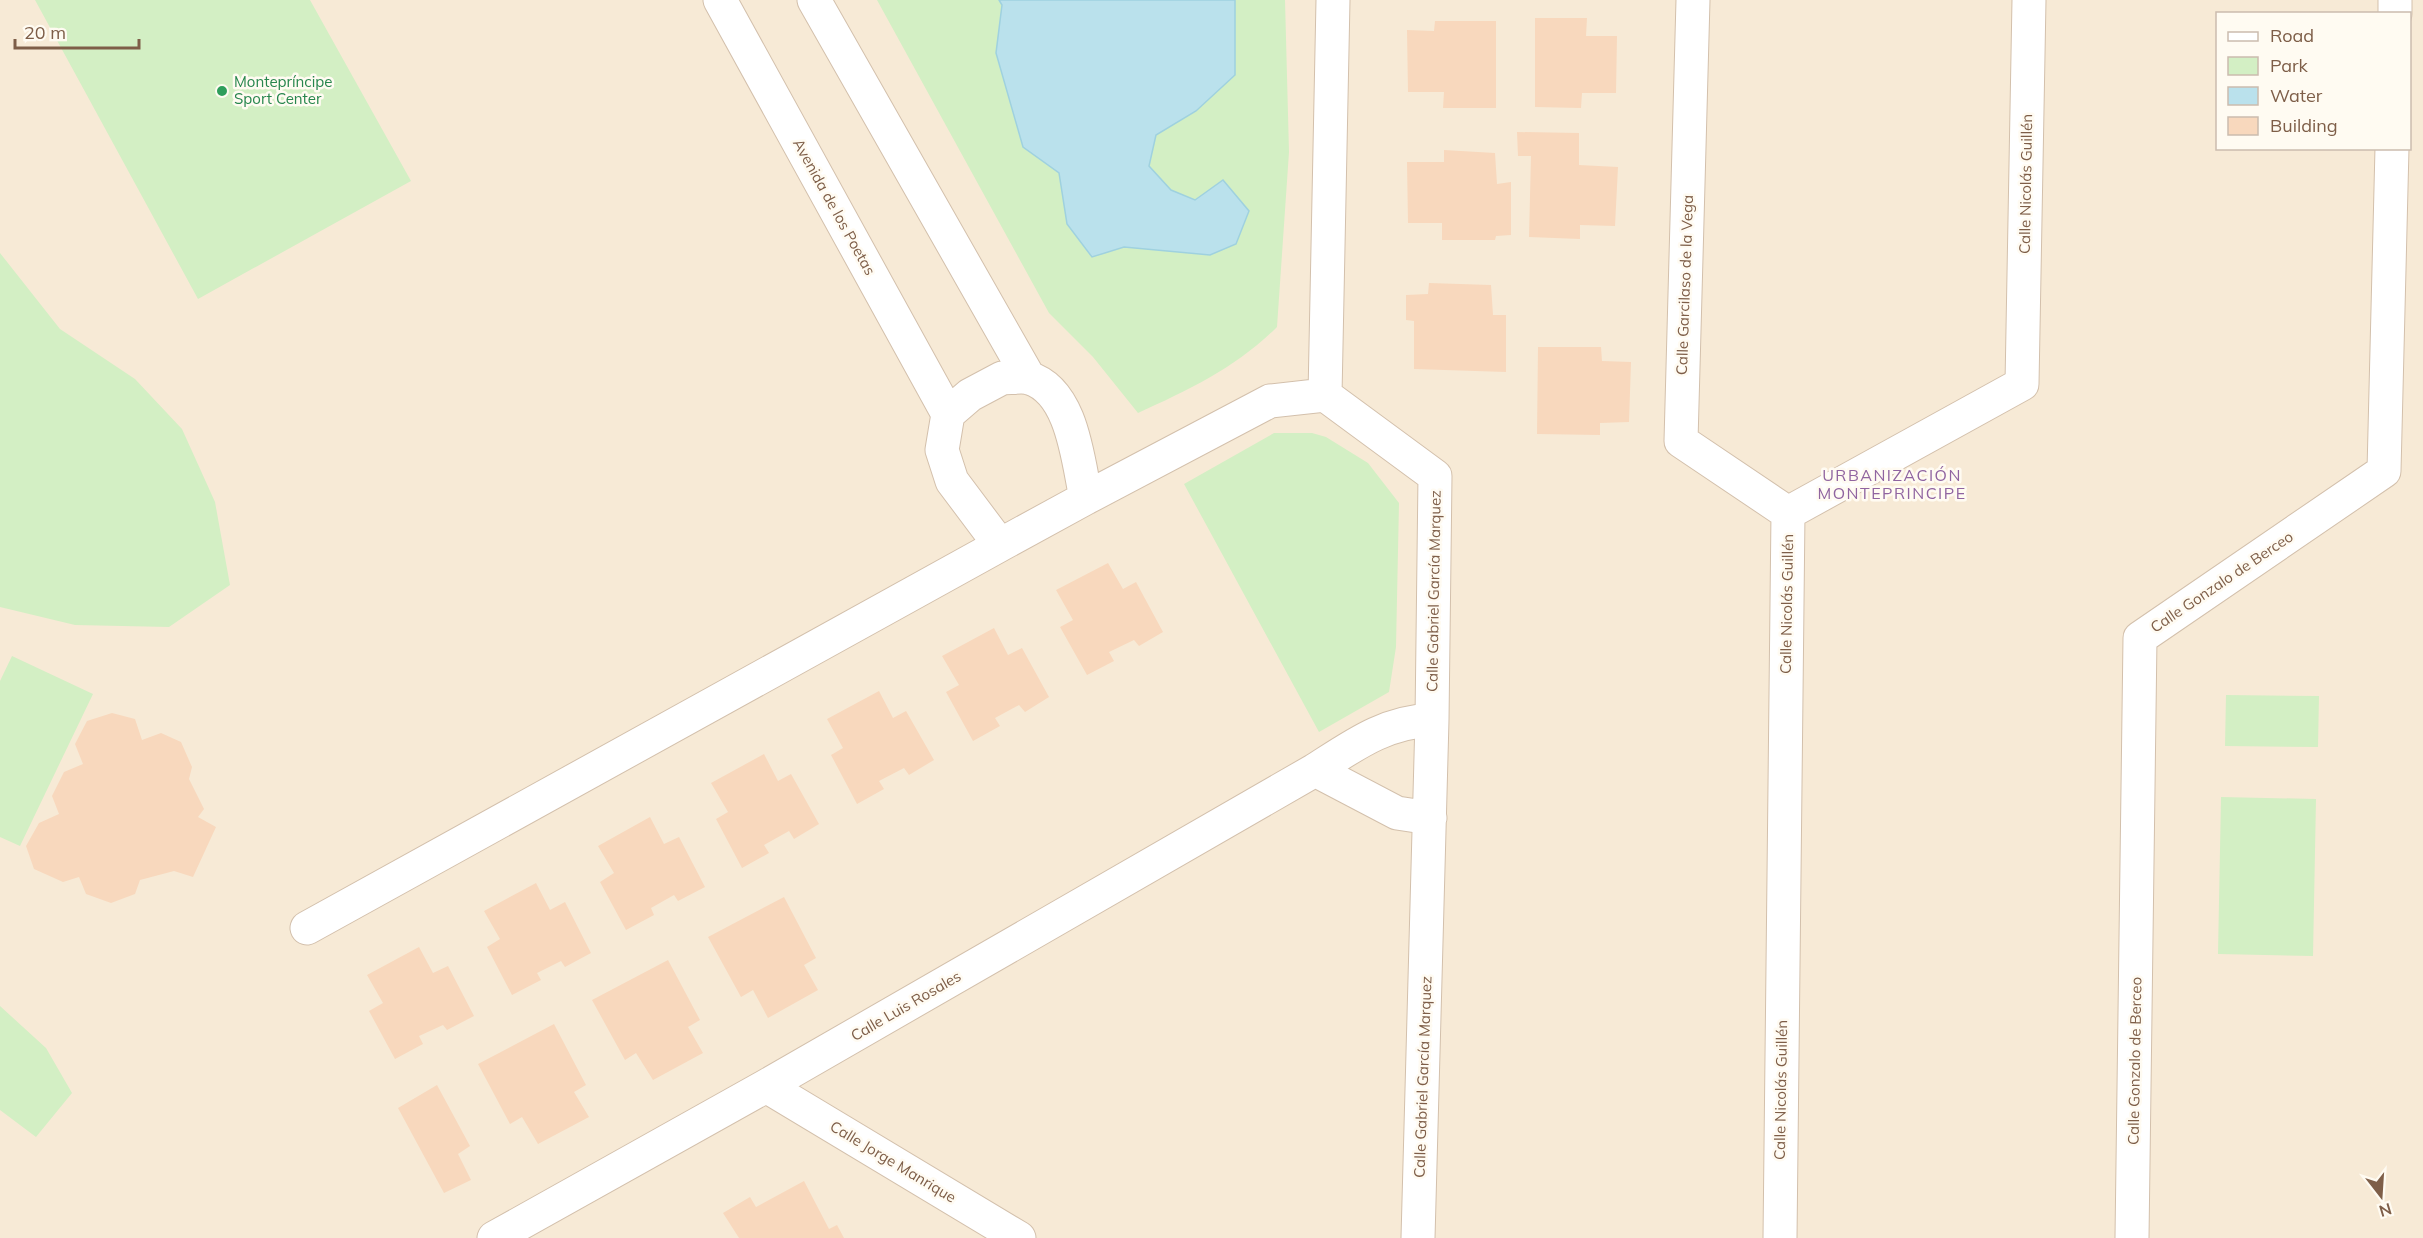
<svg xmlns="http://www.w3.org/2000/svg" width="2423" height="1238" font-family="Mulish,sans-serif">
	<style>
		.residential { fill: #f7ead6; fill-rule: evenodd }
		.green { fill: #d3efc4 }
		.water { fill: #bae1ec; stroke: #9fd1df; stroke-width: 1.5 }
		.building { fill: #f8d8bd }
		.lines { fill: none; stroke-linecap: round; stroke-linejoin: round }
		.street-casing { stroke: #d3c0ac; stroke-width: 35 }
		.street { stroke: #fff; stroke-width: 33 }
		.leisure-dot { fill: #2e9e5b; stroke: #fffbf2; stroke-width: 2 }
		.labels { text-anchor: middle; stroke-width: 5; stroke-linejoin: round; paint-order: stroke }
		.leisure-label { font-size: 15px; fill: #27864d; stroke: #fffbf2; text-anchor: start }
		.street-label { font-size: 15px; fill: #7e5e48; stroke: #fffbf2 }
		.neighbourhood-label { font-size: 16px; letter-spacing: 1.5px; fill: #9064a0; stroke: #fffbf2 }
	</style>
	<rect width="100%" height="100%" fill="#fff8e9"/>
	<path class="residential" d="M0,0H2423V1238H0ZM2218,14H2410V148H2218Z"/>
	<path class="green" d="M35,0H310L411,181L198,299Z
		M877,0H1285L1289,152L1277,327C1237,367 1189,390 1138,413L1093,357L1049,313Z
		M0,253L60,329L135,379L182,429L215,502L230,585L169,627L75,625L0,607Z
		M1274,433H1312L1326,437L1368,463L1399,503L1396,647L1389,692L1319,732L1184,484Z
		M12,656L93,694L20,846L0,837V681Z
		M2226,695L2319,696L2318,747L2225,746Z
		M2221,797L2316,799L2313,956L2218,954Z
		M0,1006L46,1048L72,1093L36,1137L0,1110Z"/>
	<path class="water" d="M999,0H1235V75L1196,111L1156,135L1149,166L1171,190L1195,200L1223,180L1249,211L1236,244L1210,255L1124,247L1092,257L1067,224L1059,173L1023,147L996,53L1002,5Z"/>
	<path class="building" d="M1535,18H1587L1586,36H1617L1616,93H1582L1581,108L1535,107Z
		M1435,21H1496V108H1443L1444,92H1408L1407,30L1434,31Z
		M1517,132L1579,133V165L1618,167L1615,226L1580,225V239L1529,237L1531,156H1518Z
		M1444,150L1495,153L1497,184L1511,182V235L1496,236L1495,240H1442V223H1408L1407,162H1444Z
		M1429,283L1491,285L1493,315H1506V372L1414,369V321L1406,320V295L1428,294Z
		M1538,347H1601L1602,361L1631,362L1629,422L1600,423V435L1537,434Z
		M1108,563L1123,589L1136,582L1163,632L1139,646L1134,640L1109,652L1114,661L1087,675L1060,627L1073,620L1056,590Z
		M994,628L1008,655L1022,648L1049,697L1025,712L1019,705L995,718L1000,726L973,741L946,692L959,685L942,656Z
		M879,691L893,718L906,711L934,760L909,775L904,768L879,781L884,789L857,804L831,755L843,748L827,719Z
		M112,713L135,719L142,740L161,733L181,742L192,767L189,779L204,809L198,817L216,827L193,877L174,871L140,880L135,894L111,903L86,894L79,877L63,882L34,869L26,846L39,823L59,814L52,796L64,772L83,764L75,744L87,721Z
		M764,754L778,781L791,774L819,824L794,839L789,831L764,845L769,853L742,868L716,819L728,812L711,783Z
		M650,817L664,844L679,837L705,887L678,901L674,895L651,908L654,915L626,930L600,882L614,873L598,846Z
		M536,883L550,910L565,902L591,953L565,967L561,961L537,973L541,980L512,995L487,947L500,939L484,911Z
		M784,897L816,958L804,965L818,990L768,1018L753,990L741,997L708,937Z
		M419,947L433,973L448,966L474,1016L447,1030L443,1025L419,1036L423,1044L395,1059L369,1011L383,1003L367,975Z
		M668,960L700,1020L688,1027L703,1053L653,1080L636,1053L625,1060L592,1000Z
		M554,1024L586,1085L574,1092L589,1117L538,1144L522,1117L510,1124L478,1064Z
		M437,1085L470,1146L458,1154L471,1180L444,1193L398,1108Z
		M804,1181L829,1229L837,1225L844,1238H739L723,1213L750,1197L756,1207Z"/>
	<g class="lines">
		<defs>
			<path id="street" d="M720,0L948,414
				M814,0L1029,378
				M1693,0L1681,441L1788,513
				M2395,14V0
				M1002,378C1010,378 1022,376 1029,378C1073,391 1078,462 1086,498L1000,545L952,481L942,450L948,414L970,395Z
				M1325,395L1435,476L1432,720L1418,1238
				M1325,395L1333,0
				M1086,498L1270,401L1325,395
				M1788,513L2022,384L2029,0
				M1430,818L1397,813L1315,770C1354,745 1385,722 1432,720
				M307,928L1000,545
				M766,1086L1019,1238
				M494,1238L766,1086L1315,770
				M1780,1238L1788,513
				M2132,1238L2140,638L2384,471L2392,148"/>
		</defs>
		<use href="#street" class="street-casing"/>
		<use href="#street" class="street"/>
	</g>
	<circle class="leisure-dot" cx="222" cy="91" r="6"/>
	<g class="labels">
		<g class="leisure-label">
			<text x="234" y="87">Montepríncipe<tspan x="234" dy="17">Sport Center</tspan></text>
		</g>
		<g class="street-label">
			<text transform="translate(2026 184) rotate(-89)" y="5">Calle Nicolás Guillén</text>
			<text transform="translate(834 207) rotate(61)" y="5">Avenida de los Poetas</text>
			<text transform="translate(1685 285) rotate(-88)" y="5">Calle Garcilaso de la Vega</text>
			<text transform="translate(2222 582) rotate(-34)" y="5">Calle Gonzalo de Berceo</text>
			<text transform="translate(1434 591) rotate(-89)" y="5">Calle Gabriel García Marquez</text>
			<text transform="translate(1787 604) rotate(-89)" y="5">Calle Nicolás Guillén</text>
			<text transform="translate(906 1006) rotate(-30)" y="5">Calle Luis Rosales</text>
			<text transform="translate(2135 1061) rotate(-89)" y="5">Calle Gonzalo de Berceo</text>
			<text transform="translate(1423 1077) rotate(-88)" y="5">Calle Gabriel García Marquez</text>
			<text transform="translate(1781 1090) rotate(-89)" y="5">Calle Nicolás Guillén</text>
			<text transform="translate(893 1162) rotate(31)" y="5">Calle Jorge Manrique</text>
		</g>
		<g class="neighbourhood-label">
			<text x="1892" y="481">URBANIZACIÓN<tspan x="1892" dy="18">MONTEPRINCIPE</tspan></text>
		</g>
	</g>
	<rect x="2216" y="12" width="195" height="138" fill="#fffbf2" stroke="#cbbcae" stroke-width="1.5"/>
	<rect x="2228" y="32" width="30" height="9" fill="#ffffff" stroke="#cbbcae" stroke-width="1.5"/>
	<text x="2270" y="42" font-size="18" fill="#7e5e48">Road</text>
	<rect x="2228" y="57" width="30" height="18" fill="#d3efc4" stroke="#cbbcae" stroke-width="1.5"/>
	<text x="2270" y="72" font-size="18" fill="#7e5e48">Park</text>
	<rect x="2228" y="87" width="30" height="18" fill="#bae1ec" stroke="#cbbcae" stroke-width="1.5"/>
	<text x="2270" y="102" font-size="18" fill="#7e5e48">Water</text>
	<rect x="2228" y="117" width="30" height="18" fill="#f8d8bd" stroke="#cbbcae" stroke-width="1.5"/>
	<text x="2270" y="132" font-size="18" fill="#7e5e48">Building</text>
	<g transform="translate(2381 1196) rotate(163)" stroke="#fffbf2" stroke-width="4.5" paint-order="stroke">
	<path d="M0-4.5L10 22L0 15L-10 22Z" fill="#7e5e48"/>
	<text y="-9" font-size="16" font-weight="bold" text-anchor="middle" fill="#7e5e48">N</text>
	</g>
	<path d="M15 39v9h124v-9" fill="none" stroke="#7e5e48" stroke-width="3"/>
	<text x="24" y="39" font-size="18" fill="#7e5e48" stroke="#fffbf2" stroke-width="4.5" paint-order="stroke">20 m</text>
</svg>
